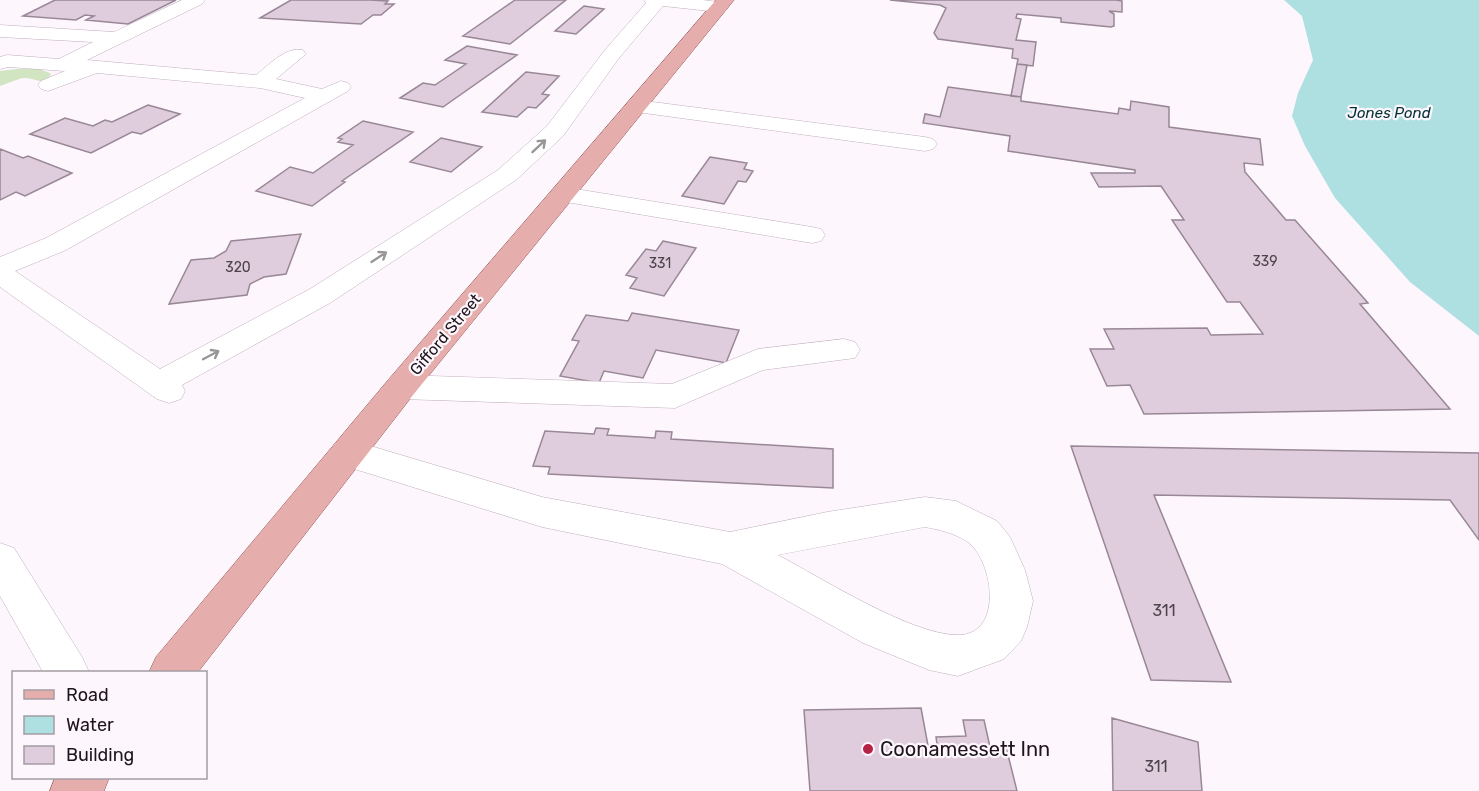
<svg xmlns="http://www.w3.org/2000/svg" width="1479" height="791" font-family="Rubik,sans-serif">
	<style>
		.green { fill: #d1e5c3 }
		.water { fill: #aee0e2 }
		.building { fill: #dfcddd; stroke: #988796; stroke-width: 1.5 }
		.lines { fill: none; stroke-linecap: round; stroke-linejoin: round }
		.minor-casing { stroke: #bfaebd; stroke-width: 1 }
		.major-casing { stroke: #935555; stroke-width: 1 }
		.minor { fill: #fff; fill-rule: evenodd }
		.major { fill: #e5aeac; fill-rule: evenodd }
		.oneway { stroke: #999698 }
		.poi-dot { fill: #b52345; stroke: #fef6fd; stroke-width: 2 }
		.labels { text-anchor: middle; stroke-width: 4.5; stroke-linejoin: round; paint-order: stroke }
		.number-label { font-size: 14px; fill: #4d434c }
		.far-water-label { font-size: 15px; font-style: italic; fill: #003134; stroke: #fef6fd }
		.street-label { font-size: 16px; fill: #1c151b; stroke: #fef6fd }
		.near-number-label { font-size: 16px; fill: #4d434c }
		.near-poi-label { font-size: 20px; fill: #1c151b; stroke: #fef6fd; text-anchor: start }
	</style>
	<rect width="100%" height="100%" fill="#fef6fd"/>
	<path class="green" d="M17,69H39L50,73L51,75C42,87 35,77 24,78C16,79 7,84 0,86V71Z"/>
	<path class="water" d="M1284,0H1479V336L1410,282L1335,198L1305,146L1292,116L1298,93L1313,60L1302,16Z"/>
	<path class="building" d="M55,0H176L128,24L86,20L94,16L85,15L76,20L23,16Z
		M291,0H370L388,1L385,4H394L381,15H373L361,24L260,18Z
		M515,0H566L510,44L463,36Z
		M890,0H1116L1122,1V12L1109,11L1114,14V26L1111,27L1061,22V18L1017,14L1016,18L1021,19L1016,40L1036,42L1033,66L1017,64L1018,59L1012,58L1013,49L938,39L934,33L946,8L940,5Z
		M584,6L604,9L576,34L555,31Z
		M467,46L517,55L443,107L400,98L423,83L435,85L466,64L445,60Z
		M1017,64L1027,65L1021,97L1011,96Z
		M526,72L559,76L542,94L549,95L536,108L528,107L517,117L482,112Z
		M948,87L1021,97V101L1118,114L1119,108L1130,110L1131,101L1169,107V127L1260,139L1263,165L1244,163L1245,172L1286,220H1295L1368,303L1360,304L1450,409L1144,414L1130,385L1107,386L1090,349H1114L1104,329L1207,328L1211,335L1263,334L1240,302H1227L1172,220H1184L1161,186L1099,187L1091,173H1135V170L1008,151L1010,136L923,123L925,114L940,117Z
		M148,105L180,114L141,134L132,132L91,153L30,134L65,118L93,126L105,120L112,122Z
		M363,121L413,132L342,181L345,182L312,206L256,191L290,167L313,173L353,145L338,142L342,139L338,138Z
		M441,138L482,147L451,172L410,162Z
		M0,149L23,158L28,156L72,173L25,196L16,192L0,200Z
		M710,157L747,163L744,169L753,171L746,182L738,181L724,204L682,196Z
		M301,234L286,274L264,277L250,284L247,295L169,304L191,260L214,258L226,251L231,241Z
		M663,241L696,248L664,296L630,288L637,278L626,275L646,249L656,251Z
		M632,313L739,330L726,363L656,350L643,378L604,371L599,383L560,376L579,341L572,340L586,315L628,321Z
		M596,428L609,429L607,435L655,438L656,431L672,432L671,439L833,449V488L548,474L550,467L533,466L545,431L594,434Z
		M1071,446L1479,453V540L1450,500L1154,495L1231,682L1151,680Z
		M921,708L929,751H938L936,737L966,736L963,720H984L990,747H1006L1017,791H810L804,710Z
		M1112,718L1198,742L1202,791H1113Z"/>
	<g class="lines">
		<defs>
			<path id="minor" d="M182,0H205L202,4L87,60L256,75C269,65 286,46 303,50L306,54L276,79L322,89L341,81L348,83L351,87L348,91L66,250L15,271L160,369L310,289L498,170L547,126L605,50L646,3L644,0H703L725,3L728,7L725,11L719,12L663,6L619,58L563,136L516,180L330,303L182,385L185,391L181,399L169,403L157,399L0,287V257L46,238L305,98L260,88L97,73L48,91L41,89L38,85L41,81L65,71L8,67L0,69V57L7,55L59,59L93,42L0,37V25L114,32Z
				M637,100L925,137L933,139L937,144L933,149L925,151L629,111L626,106L629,101Z
				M563,187L812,227L821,229L825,235L821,241L812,243L554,200L550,195L554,190Z
				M844,339L855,342L860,350L855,358L763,370L675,408L401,399L389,395L385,387L389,379L401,375L672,384L758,349Z
				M347,439L542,497L730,532L827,512L925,497L956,501L997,521L1010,537L1025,570L1033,601L1027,627L1021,641L1004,659L958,676L929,670L863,643L722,564L542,527L335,463L329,453L335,443ZM925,527C941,530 954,533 968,542C994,562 1004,637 956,635C910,634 821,578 778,555Z
				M0,543L14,548L82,657L89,672H43L0,596Z"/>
			<path id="major" d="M716,0H734L413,395L198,672H149L156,657L389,379Z
				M55,778H109L104,791H50Z"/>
		</defs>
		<use href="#minor" class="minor-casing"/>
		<use href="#major" class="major-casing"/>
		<use href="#minor" class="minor"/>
		<use href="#major" class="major"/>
	</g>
	<defs><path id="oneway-shaft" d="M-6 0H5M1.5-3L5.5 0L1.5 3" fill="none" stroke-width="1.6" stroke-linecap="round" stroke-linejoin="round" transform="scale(1.5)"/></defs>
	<g class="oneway">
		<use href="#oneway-shaft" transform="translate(539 146) rotate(-43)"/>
		<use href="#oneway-shaft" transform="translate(379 257) rotate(-33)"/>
		<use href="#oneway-shaft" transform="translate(211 355) rotate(-28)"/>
	</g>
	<circle class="poi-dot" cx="868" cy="749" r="6"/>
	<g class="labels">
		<g class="number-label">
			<text x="1265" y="266">339</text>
			<text x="660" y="268">331</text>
			<text x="238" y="272">320</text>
		</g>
		<g class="far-water-label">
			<text x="1389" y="118">Jones Pond</text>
		</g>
		<g class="street-label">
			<text transform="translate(445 334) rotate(-50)" y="6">Gifford Street</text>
		</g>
		<g class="near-number-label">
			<text x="1164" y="616">311</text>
			<text x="1156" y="772">311</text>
		</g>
		<g class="near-poi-label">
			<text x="880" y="756">Coonamessett Inn</text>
		</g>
	</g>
	<rect x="12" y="671" width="195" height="108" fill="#fef6fd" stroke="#a49ca3" stroke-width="1.5"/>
	<rect x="24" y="690" width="30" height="9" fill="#e5aeac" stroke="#a49ca3" stroke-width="1.5"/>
	<text x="66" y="701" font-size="18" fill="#1c151b">Road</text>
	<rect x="24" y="716" width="30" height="18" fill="#aee0e2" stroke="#a49ca3" stroke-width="1.5"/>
	<text x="66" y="731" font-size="18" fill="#1c151b">Water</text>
	<rect x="24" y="746" width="30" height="18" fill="#dfcddd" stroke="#a49ca3" stroke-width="1.5"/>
	<text x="66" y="761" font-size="18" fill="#1c151b">Building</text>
</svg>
